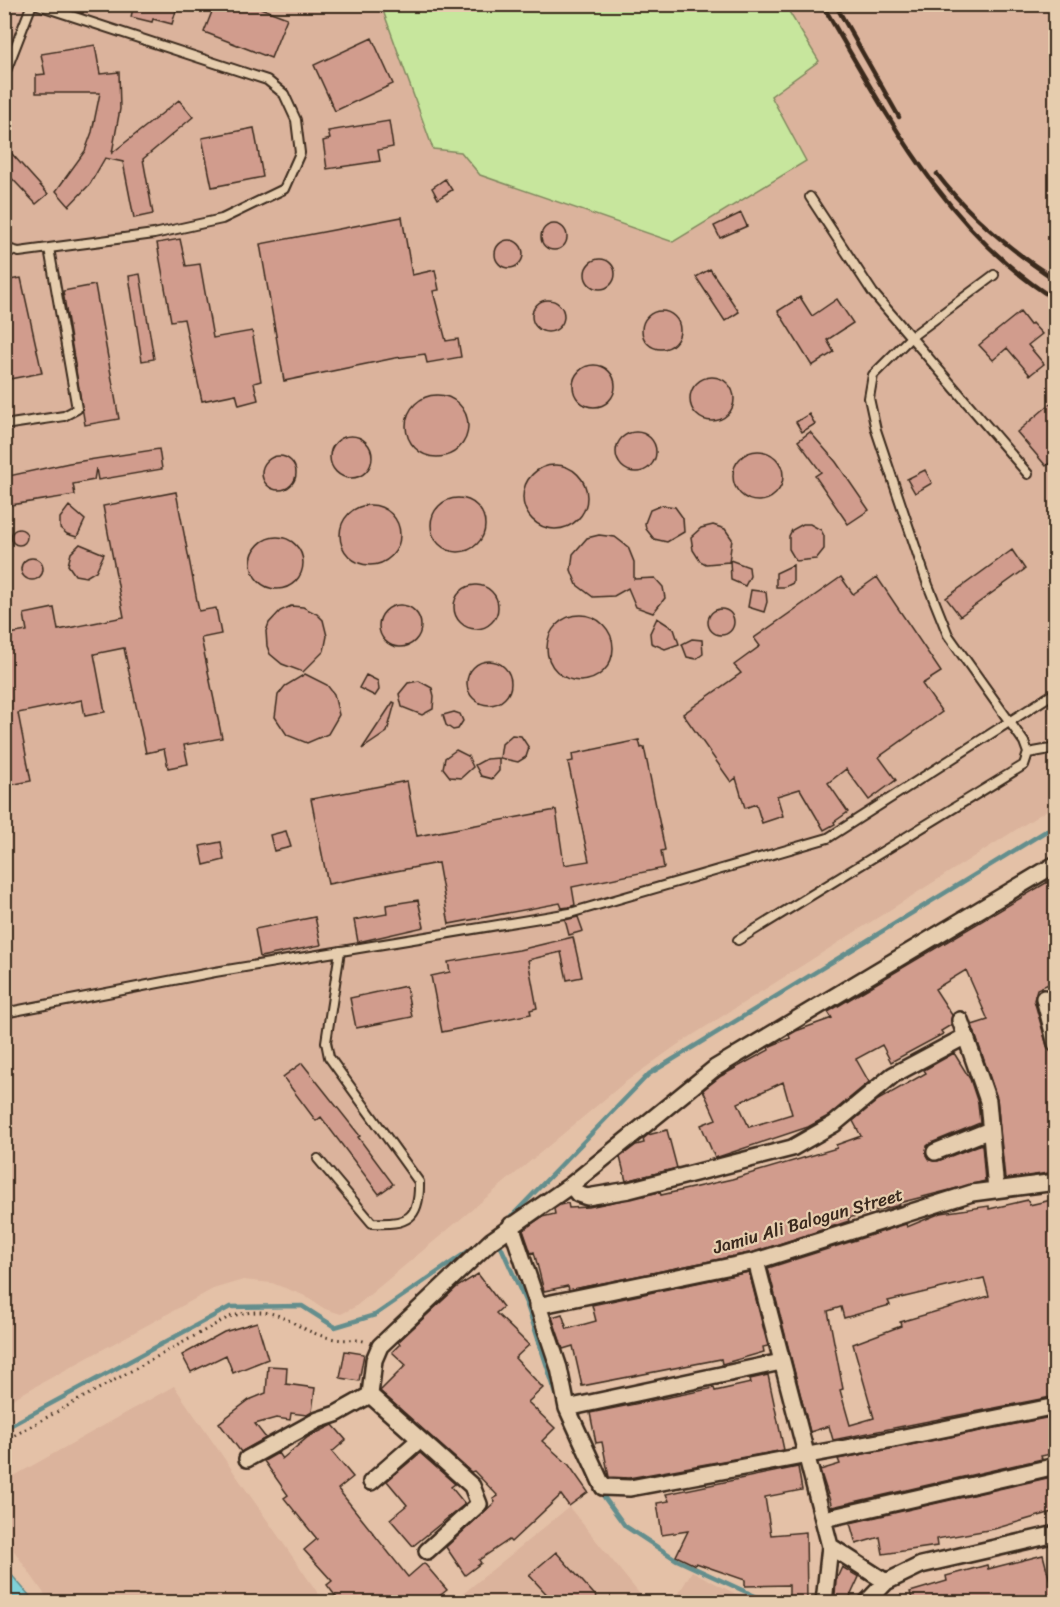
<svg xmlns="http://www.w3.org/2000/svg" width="1060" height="1607" font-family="Sriracha,sans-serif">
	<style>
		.built { fill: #dbb39c }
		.green { fill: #c7e69d; stroke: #81885e; stroke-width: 1.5 }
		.water { fill: #7fd0d7; stroke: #648e8d; stroke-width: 1.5 }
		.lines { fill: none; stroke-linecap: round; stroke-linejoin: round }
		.stream { stroke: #648e8d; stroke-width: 4.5 }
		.building { fill: #d19c8d; stroke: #3b2a1e; stroke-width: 1.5; fill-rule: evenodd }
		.lane-casing { stroke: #3b2a1e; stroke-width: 12 }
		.street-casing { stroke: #3b2a1e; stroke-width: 20 }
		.path { stroke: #3b2a1e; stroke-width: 3; stroke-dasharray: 1.5 4.5; stroke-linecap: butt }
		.lane { stroke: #e6cdae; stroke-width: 8 }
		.street { stroke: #e6cdae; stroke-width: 15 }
		.rail { stroke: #3b2a1e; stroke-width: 4.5 }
		.labels { text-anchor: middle; stroke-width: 4.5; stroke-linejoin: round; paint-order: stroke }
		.street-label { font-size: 18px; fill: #3b2a1e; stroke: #e6cdae }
	</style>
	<rect width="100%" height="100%" fill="#e4c1a7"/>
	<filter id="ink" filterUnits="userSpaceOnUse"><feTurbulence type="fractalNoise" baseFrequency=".0167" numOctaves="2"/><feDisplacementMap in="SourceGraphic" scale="12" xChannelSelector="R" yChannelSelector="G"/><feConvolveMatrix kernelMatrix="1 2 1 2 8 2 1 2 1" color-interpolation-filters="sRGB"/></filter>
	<g filter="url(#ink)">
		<path class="built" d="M5,5H1055V805L677,1045L624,1083L355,1307L341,1314L325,1309L303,1295L272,1283L243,1280L213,1289L5,1403Z
			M174,1386L324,1602H50L5,1538V1481Z
			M569,1507L646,1602H453Z
			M692,1571L751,1602H674Z"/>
		<path class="green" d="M381,5H785L819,61L771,96L806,161L673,242L480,175L461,152L433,149Z"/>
		<path class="water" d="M5,1567L9,1572L35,1602H5Z"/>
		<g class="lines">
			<path class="stream" d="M507,1221L649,1074L1056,825
				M498,1240L527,1305L558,1400
				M4,1429L230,1307L302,1306L335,1327L375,1315L477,1245
				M599,1490L625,1526L677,1560L768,1602"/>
		</g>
		<path class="building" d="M56,4H86L83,13Z
			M134,4H178L172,24L153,19L152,22L131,17Z
			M215,4H250L287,18L271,58L204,32Z
			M372,38L393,84L335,111L314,65Z
			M95,45L100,74L119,72L120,109L112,153L179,100L193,117L143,159L153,214L134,218L123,162L105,158L90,184L69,206L56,191L85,151L92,132L100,93H36V75L45,74L41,54Z
			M389,121L393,147L378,150L380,161L327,169L323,141L330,139L328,131Z
			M254,128L263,177L212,187L202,138Z
			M4,145L48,194L36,204L4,170Z
			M445,179L452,190L438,199L432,188Z
			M741,213L747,226L720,238L714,226Z
			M402,217L412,275L435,270L439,290L433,291L446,341L458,339L461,357L427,363L425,354L395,358L284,381L260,244Z
			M541 237a13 13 0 1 1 26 0a13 13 0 1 1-26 0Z
			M180,239L186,266L200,264L213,338L252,331L261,381L254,383L258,400L239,405L236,394L202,401L184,319L171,321L157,243Z
			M495 254a14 14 0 1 1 28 0a14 14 0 1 1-28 0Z
			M585 274a15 15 0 1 1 30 0a15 15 0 1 1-30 0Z
			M710,269L739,312L725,321L696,277Z
			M140,274L154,359L142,361L129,276Z
			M21,278L42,373L4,380V281Z
			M95,285L119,419L85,425L63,291Z
			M800,297L812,316L837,299L853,323L827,340L834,352L812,366L778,311Z
			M532 316a16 16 0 1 1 32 0a16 16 0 1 1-32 0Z
			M642 330a19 19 0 1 1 38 0a19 19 0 1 1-38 0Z
			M1020,312L1030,325L1032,323L1042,334L1028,345L1044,364L1030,375L1007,348L993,360L979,345Z
			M573 386a21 21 0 1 1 42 0a21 21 0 1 1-42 0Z
			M690 399a22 22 0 1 1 44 0a22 22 0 1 1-44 0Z
			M406 426a31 31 0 1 1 62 0a31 31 0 1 1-62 0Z
			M1056,399V458L1046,466L1017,432Z
			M809,414L815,424L802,432L796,422Z
			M810,432L836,462L869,510L848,524L815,476L821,472L798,441Z
			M616 452a20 20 0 1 1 40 0a20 20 0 1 1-40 0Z
			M330 457a21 21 0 1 1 42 0a21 21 0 1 1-42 0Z
			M159,449L162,469L98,480L96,468L94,480L73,484L75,495L4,506V477L69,463Z
			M733 476a25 25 0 1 1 50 0a25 25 0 1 1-50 0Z
			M262 473a17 17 0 1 1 34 0a17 17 0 1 1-34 0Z
			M523 497a32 32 0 1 1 64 0a32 32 0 1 1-64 0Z
			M925,470L932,483L915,493L907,479Z
			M176,492L199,611L216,608L221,634L201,638L222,738L184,745L188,764L168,768L164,749L146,753L124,648L94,654L105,712L85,716L82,700L18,713L31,781L4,786V635L27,631L24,614L54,608L58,630L124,617L103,506Z
			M431 525a27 27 0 1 1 54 0a27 27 0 1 1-54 0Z
			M340 535a30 30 0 1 1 60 0a30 30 0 1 1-60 0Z
			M662,505L675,507L683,518L684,532L667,542L654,539L646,529L645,523L650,510Z
			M69,506L85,520L77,537L67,534L60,528V518Z
			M803,524H810L821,530L824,536V549L816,559L796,561L789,549V536L792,530Z
			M713,525L725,529L732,539L729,562L706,564L700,561L693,550L691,537L701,528Z
			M11 537a8 8 0 1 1 16 0a8 8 0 1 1-16 0Z
			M599,535L615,537L628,547L634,562V579L655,578L663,587L665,598L653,613L636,607L628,588L614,596L593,597L577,585L571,570L573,554L587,538Z
			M251 563a26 26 0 1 1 52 0a26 26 0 1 1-52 0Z
			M80,544L104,554L96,571L86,577L75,575L68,565L71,553Z
			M1012,550L1025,569L960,616L946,598Z
			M21 569a11 11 0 1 1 22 0a11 11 0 1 1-22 0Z
			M730,560L749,567L750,576L745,586L731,580Z
			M793,565V583L785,587H776V573Z
			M841,577L853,594L877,577L941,672L922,684L942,712L879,757L896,780L869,800L846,769L828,783L848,812L834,822L835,824L824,830L800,789L777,796L783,816L762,823L756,804L745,808L736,778L731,782L683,714L741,673L734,665L760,646L754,638Z
			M454 607a22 22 0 1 1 44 0a22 22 0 1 1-44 0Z
			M751,590L766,592L767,602L764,612L748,607Z
			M379 626a21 21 0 1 1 42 0a21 21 0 1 1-42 0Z
			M291,606L303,607L317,614L323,620L327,636L324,651L303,672L282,664L270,654L267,646L266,631L269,623L280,611Z
			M708 622a13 13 0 1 1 26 0a13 13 0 1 1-26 0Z
			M547 648a33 33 0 1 1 66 0a33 33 0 1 1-66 0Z
			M657,618L674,629L679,644L665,649L651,643L650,633Z
			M692,639L702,640L703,654L696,659L687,657L682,644Z
			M467 683a22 22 0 1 1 44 0a22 22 0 1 1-44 0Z
			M305,674L327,685L334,694L339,715L328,734L307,743L287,735L275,717L278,695L285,686Z
			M366,675L378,681L379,690L375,696L359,688Z
			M419,681L432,688L434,696L433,709L422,715L402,707L399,694L408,683Z
			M393,702L395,703L387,732L362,749Z
			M454,712L460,714L463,721L458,729L453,730L446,725L443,715Z
			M512,735L521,736L529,748L526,757L518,762L500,758L502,744Z
			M639,740L641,748L644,747L665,850L661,851L664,868L572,887L575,905L569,907L562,908L560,903L449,924L438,863L328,884L311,799L407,781L417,836L556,810L564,865L589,861L568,762L573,761L572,754Z
			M456,750L468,756L473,767L461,778L450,777L443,768L445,758Z
			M499,758V771L492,779L481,776L475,765L486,759Z
			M286,831L291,847L274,851L270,835Z
			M221,842L224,860L204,865L200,846Z
			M1056,877V981L1037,989L1034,1000L1047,1046L1052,1052L1056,1067V1172L1005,1179L997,1098L972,1025L988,1020L966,970L935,989L952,1015L951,1025L941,1031L943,1034L891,1062L882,1045L856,1059L869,1082L828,1116L808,1127L715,1158L701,1125L716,1119L703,1090L721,1076L769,1050L768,1047L790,1038L789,1035L796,1031L832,1018L828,1012ZM783,1082L792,1114L749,1127L738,1103Z
			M418,900L424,927L358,942L354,920L387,914L386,905Z
			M315,917L321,945L260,957L255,929Z
			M578,917L583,931L569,935L565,920Z
			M573,937L582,977L567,980L561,952L528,960L537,1008L530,1010L531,1014L442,1032L431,976L450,972L448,962L519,950Z
			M406,986L412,1017L356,1028L350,998Z
			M954,1053L970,1079L978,1103L980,1123L931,1143L927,1146L926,1155L929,1160L938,1161L982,1144L985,1181L899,1203L900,1205L848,1218L849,1221L754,1252L569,1290L568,1286L544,1291L534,1252L531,1253L523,1230L542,1217L555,1214L554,1209L560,1205L568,1203L569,1208L589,1207L660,1192L661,1195L732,1179L837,1148L836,1145L861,1136L853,1121L878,1100L926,1073L924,1070Z
			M302,1063L360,1136L358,1137L393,1184L379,1194L321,1117L316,1121L283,1077Z
			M667,1130L677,1168L626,1181L620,1157L636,1145L644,1143L643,1139L648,1135Z
			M1056,1199V1291L1049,1293L1056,1320V1396L833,1440L829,1426L810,1432L768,1268L906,1224L907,1227L941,1213L989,1206V1209L1028,1200L1029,1205ZM984,1278L989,1296L900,1322L901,1326L853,1344L874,1418L850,1425L840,1390L843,1389L828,1311L841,1307L844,1318L890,1305L888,1301Z
			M749,1272L768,1346L763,1347L764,1352L722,1364L721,1359L582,1386L573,1346L563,1349L552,1317L562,1314L567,1329L596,1321L592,1305Z
			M478,1274L503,1307L496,1313L529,1345L515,1358L543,1388L528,1402L555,1428L542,1441L569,1465L588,1492L569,1506L561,1495L511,1542L509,1540L479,1560L481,1563L465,1575L446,1547L495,1502L493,1499L498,1496L474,1471L471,1472L380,1391L406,1365L392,1352L400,1344L398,1342L457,1287Z
			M257,1322L268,1359L233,1373L226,1355L191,1372L182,1355L224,1332Z
			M345,1351L364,1354L359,1381L340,1378Z
			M268,1366L287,1367L286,1384L315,1388L312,1412L307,1415L291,1413L290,1420L276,1418L255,1424L266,1438L241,1452L219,1423L249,1400L266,1393Z
			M768,1375L784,1450L629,1478L609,1477L602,1442L596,1443L590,1413L714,1388L715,1391L751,1383L750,1379Z
			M1056,1416V1453L1041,1456L1042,1459L832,1507L820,1470L840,1464L838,1459Z
			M333,1425L346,1440L332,1452L353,1477L338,1489L408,1577L424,1563L447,1590L432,1602H340L327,1585L332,1581L304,1550L317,1539L284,1498L288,1495L264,1461L278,1453L282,1459L308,1437Z
			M420,1453L455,1484L451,1487L465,1504L413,1546L390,1519L407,1505L387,1481Z
			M798,1467L802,1490L765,1497L771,1535L806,1532L807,1602H789V1585L745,1586V1580L696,1563L695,1565L676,1556L688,1531L662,1535L657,1503L669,1501L666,1494Z
			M1056,1476V1511L994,1529L936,1539L937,1546L883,1554L880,1537L856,1544L850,1523Z
			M556,1552L601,1602H554L529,1575Z
			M1043,1555L1054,1596L1031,1602H913L910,1592L947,1581L946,1576L987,1565L988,1569Z
			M842,1567L859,1577L848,1601L835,1595L836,1580Z"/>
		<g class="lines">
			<defs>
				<path id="lane" d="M4,76L32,4
					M810,197L873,293L1028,474
					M4,248L19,252L154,234L222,219L284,189L300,153L296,120L284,94L267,80L35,4
					M4,425L64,416L77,409L49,248
					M1028,753L1056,748
					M738,940L1024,765L1028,753L1024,742L948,635L928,585L876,430L869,398L873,375L911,337L994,275
					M4,1013L215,972L570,913L828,838L1056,692
					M318,1159L372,1223C407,1225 420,1219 419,1182L329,1057L326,1042L340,951"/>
				<path id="street" d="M1044,998L1056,1044
					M960,1020L988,1101L996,1190
					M935,1152L990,1130
					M571,1185L578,1194L587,1197L629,1190L792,1148L834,1124L893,1075L966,1036
					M511,1225L559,1368L567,1408L603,1487L630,1488L894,1439L1056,1406
					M756,1261L830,1546L824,1602
					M537,1306L756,1261L972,1193L1056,1182
					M567,1408L781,1362
					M247,1459L318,1420L336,1414L370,1395
					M371,1482L418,1441
					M824,1519L1056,1466
					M830,1546L886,1582
					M427,1551L479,1504L472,1486L370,1395L374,1360L380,1346L491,1241L571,1185L715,1068L1056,864
					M867,1602L886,1582L921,1565L1056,1534"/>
			</defs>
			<use href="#lane" class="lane-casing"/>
			<use href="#street" class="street-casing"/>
			<path class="path" d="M4,1441L229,1317C286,1300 288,1331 335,1339C346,1341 356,1338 367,1342"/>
			<use href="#lane" class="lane"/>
			<use href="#street" class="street"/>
			<path class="rail" d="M822,4C886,113 946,232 1056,300
				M835,4L899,117
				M937,174C969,216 1012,251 1056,280"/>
		</g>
	</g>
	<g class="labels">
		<g class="street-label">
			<text transform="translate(808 1221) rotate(-16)" y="6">Jamiu Ali Balogun Street</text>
		</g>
	</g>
	<rect width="1060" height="1607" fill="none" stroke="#e6cdae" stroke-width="24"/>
	<rect x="12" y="12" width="1036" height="1583" fill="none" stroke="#3b2a1e" stroke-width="2" filter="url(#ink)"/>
</svg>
